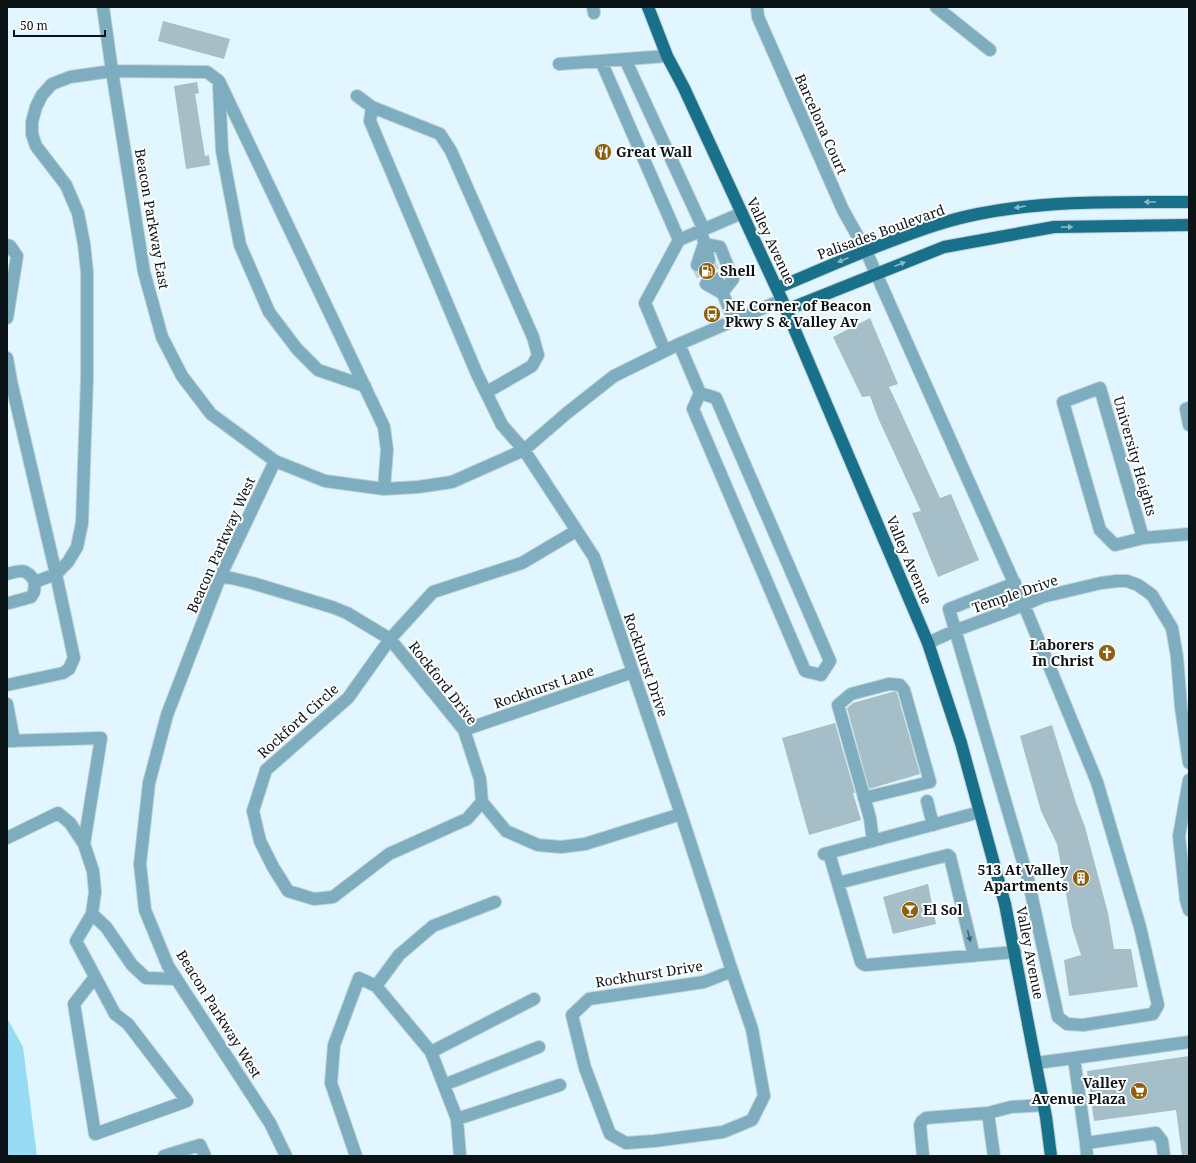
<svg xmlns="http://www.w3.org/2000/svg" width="1196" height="1163" font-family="'Noto Serif',serif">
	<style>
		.green { fill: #97dbf4 }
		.building { fill: #a5bec8 }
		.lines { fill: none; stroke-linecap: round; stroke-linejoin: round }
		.minor-tunnel { stroke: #c1d4db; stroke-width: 12; stroke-dasharray: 12 6; stroke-linecap: butt }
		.minor-casing { stroke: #bfd2d9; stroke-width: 14 }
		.major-casing { stroke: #bfd2d9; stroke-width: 14 }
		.minor { stroke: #7dadbf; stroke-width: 12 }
		.major { stroke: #19708a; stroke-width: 12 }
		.oneway { fill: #8cb8c4 }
		.oneway2 { fill: #44606a }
		.labels { text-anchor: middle; stroke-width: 4; stroke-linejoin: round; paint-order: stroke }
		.street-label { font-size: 14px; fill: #0a1316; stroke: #fff }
		.poi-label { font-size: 14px; font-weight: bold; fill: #0a1316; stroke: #fff; text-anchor: start }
	</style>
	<rect width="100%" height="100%" fill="#e1f6fe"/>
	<path class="green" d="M7,1018L23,1047L37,1156H7Z"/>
	<path class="building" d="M163,21L230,39L224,59L158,41Z
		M197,82L199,93L195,94L205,156L209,155L210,165L186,169L174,86Z
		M870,318L898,384L889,387L898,406L940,498L951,494L979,560L938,577L912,513L921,511L878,418L870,396L862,397L833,337Z
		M892,692H896L897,693L920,774L869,789L847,708L853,703Z
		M835,723L855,793H853L861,820L809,835L782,738Z
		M1052,725L1076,803L1085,827L1108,913L1114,949H1131L1138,987L1069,996L1064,960L1081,955L1072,927L1057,844L1041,811L1020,736Z
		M928,884L936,924L893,934L883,897Z
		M1189,1056V1156H1182L1176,1110L1094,1121L1087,1071Z"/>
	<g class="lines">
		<path class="minor-tunnel" d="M709,260L717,279
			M697,265L706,284"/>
		<defs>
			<path id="minor" d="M103,7L112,71L144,272L162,337L182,376L211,414L275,461L325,481L384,489L418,487L452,482L524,450L567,413L614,376L679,344L782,300
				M593,7L594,13
				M757,7L758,17L843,210L866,251L1024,605L1097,782L1140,927L1158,1005L1153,1014L1083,1025L1067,1024L1058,1017L1028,879L949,609L1015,583
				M936,7L990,50
				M625,59L704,230
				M601,61L679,240
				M559,64L667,56
				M219,86L222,151L240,245L269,312L297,349L318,370L365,386
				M357,96L372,107L440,134L451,151L533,337L538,355L532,366L487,392
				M372,107L370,121L477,374L502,425L524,450L594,557L681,814L732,971
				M703,238L709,260
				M704,244L720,247L733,279L722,293
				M7,245L10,246L17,256L7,318
				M697,265L704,244
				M717,279L734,321
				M706,284L722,293
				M679,344L700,393
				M665,351L645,303L679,240L742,213
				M7,358L11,381L56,574L74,658L69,669L63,673L7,685
				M700,393L716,398L830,661L821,675L805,671L693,409Z
				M1189,408L1186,409L1189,425
				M275,461L220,577L167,715L149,783L140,864L145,910L168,966L270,1123L286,1156
				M1143,538L1100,388L1063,402L1100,530L1115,545L1143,538L1189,534
				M7,574C21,570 27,568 35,582
				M220,577L231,578L252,583L332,607L347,613L390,639L464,730L480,779L482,802L506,831L538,845L561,847L585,844L681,814
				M9,603L31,597L34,592L35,582L56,574L68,562L77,547L82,523L87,379V272L84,244L78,213L66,185L36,146L32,134V122L36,107L42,95L52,84L70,77L112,71L207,72L219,81L384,427L387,450L384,489
				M928,643L954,631L1024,605L1042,597L1101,583L1117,581H1127L1138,585L1152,595L1172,628L1177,657L1181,707L1189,763
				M7,704L14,741
				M464,730L633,672
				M7,741L101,738L84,844
				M1189,780L1179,836L1186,900L1189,910
				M864,798L930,782L904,690L900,685L889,684L851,694L838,705L870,818L873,841
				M927,801L933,825
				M482,802L467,819L389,854L333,897L314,899L288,891L273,867L260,841L253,811L266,770L348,698L390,639L433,592L522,563L576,531
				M7,838L58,813L70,823L84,844L93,871L95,892L92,914
				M829,853L861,962L863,964L866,965L1015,952
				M824,854L980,812
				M838,883L948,855L950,857L974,956
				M732,971L752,1029L764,1096L752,1120L723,1132L654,1141L626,1143L610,1134L585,1068L572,1015L589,999L704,982Z
				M95,977L74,1004L95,1134L187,1101L128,1024L115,1014L76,941L92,914L106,927L132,965L146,978L176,979
				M376,986L399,955L433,926L495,902
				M431,1052L534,999
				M1074,1058L1189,1042
				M1036,1063L1074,1058L1086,1143
				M444,1085L539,1047
				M457,1119L560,1085
				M164,1156L200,1145L205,1156
				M356,1156L331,1083L334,1045L359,978L376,986L431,1052L457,1119L460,1156
				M923,1156L920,1125L922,1121L926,1118L988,1113
				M994,1156L988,1113L1011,1107L1044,1105
				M1087,1156L1086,1143L1156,1133L1162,1141L1164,1156"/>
			<path id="major" d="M648,7L667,56L684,88L782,300L928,643L961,743L1005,904L1046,1117L1051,1156
				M777,288C813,273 849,257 886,243C916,231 946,220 978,214C1048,200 1118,202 1189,202
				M786,310L944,247L1054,227L1189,225"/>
		</defs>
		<use href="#minor" class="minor-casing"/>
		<use href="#major" class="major-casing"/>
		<use href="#minor" class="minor"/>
		<use href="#major" class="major"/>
	</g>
	<defs><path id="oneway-solid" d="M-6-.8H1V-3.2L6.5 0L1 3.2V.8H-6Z"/></defs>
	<g class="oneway">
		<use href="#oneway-solid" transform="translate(1150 202) rotate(180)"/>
		<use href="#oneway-solid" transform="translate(1020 207) rotate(171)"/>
		<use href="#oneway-solid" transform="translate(1067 227) rotate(-1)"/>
		<use href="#oneway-solid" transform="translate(843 260) rotate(157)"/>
		<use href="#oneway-solid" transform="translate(900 264) rotate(-21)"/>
	</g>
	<use class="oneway2" href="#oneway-solid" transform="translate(969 936) rotate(76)"/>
	<defs>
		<symbol id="restaurant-disc" viewBox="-11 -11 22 22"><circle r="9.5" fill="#905f0d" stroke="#fff"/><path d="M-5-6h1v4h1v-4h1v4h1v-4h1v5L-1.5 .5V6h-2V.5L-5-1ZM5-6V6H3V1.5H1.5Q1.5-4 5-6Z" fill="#fff"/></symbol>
		<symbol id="fuel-disc" viewBox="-11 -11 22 22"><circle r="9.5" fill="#905f0d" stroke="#fff"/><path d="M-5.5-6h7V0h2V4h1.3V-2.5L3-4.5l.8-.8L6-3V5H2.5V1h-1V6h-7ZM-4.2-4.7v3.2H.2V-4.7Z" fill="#fff"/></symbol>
		<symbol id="bus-disc" viewBox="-11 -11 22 22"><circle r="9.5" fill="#905f0d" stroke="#fff"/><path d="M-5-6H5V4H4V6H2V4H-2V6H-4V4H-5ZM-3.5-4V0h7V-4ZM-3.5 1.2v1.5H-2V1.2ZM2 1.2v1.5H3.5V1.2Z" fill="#fff"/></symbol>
		<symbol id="church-disc" viewBox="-11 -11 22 22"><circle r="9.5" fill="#905f0d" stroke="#fff"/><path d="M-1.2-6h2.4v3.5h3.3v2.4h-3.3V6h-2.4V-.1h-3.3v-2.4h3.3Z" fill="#fff"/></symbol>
		<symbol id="building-disc" viewBox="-11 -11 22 22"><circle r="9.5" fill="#905f0d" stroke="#fff"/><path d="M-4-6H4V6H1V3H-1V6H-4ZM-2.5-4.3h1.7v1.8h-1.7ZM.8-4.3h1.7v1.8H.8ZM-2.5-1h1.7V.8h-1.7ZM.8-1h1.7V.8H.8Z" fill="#fff"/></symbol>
		<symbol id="bar-disc" viewBox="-11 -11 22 22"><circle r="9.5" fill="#905f0d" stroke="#fff"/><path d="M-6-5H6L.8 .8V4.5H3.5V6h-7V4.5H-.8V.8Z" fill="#fff"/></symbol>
		<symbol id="supermarket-disc" viewBox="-11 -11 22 22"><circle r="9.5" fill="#905f0d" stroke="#fff"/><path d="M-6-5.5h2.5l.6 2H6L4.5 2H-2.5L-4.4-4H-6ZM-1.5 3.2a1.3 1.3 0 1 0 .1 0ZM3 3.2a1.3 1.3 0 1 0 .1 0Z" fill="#fff"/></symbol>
	</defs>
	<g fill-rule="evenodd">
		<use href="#restaurant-disc" x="593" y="142" width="20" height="20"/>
		<use href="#fuel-disc" x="697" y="261" width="20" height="20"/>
		<use href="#bus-disc" x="702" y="304" width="20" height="20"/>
		<use href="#church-disc" x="1097" y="643" width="20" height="20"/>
		<use href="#building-disc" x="1071" y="868" width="20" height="20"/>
		<use href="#bar-disc" x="900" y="900" width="20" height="20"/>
		<use href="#supermarket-disc" x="1129" y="1081" width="20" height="20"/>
	</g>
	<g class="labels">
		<g class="street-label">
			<text transform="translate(821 124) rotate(66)" y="5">Barcelona Court</text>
			<text transform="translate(152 219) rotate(80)" y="5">Beacon Parkway East</text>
			<text transform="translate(881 232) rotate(-20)" y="5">Palisades Boulevard</text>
			<text transform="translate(771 241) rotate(65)" y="5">Valley Avenue</text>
			<text transform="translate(1135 456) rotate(74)" y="5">University Heights</text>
			<text transform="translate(221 545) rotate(-66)" y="5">Beacon Parkway West</text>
			<text transform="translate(909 560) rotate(67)" y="5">Valley Avenue</text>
			<text transform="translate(1015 594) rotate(-19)" y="5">Temple Drive</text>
			<text transform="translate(646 665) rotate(71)" y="5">Rockhurst Drive</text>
			<text transform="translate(443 683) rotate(52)" y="5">Rockford Drive</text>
			<text transform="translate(544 687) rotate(-19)" y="5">Rockhurst Lane</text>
			<text transform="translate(298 721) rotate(-42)" y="5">Rockford Circle</text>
			<text transform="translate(1030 953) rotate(79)" y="5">Valley Avenue</text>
			<text transform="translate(649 974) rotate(-9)" y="5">Rockhurst Drive</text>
			<text transform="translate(219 1014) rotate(58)" y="5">Beacon Parkway West</text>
		</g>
		<g class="poi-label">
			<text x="616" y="157">Great Wall</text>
			<text x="720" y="276">Shell</text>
			<text x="725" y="311">NE Corner of Beacon<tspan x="725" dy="16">Pkwy S &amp; Valley Av</tspan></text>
			<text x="1094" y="650" text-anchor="end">Laborers<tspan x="1094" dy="16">In Christ</tspan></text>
			<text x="1068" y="875" text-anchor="end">513 At Valley<tspan x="1068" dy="16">Apartments</tspan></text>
			<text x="923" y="915">El Sol</text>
			<text x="1126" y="1088" text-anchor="end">Valley<tspan x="1126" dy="16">Avenue Plaza</tspan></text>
		</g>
	</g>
	<rect width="1196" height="1163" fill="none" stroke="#0a1316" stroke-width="16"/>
	<path d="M14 30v6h91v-6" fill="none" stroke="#0a1316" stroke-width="2"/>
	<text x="20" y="30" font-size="12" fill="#0a1316" stroke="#ffffff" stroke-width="3" paint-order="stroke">50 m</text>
</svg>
